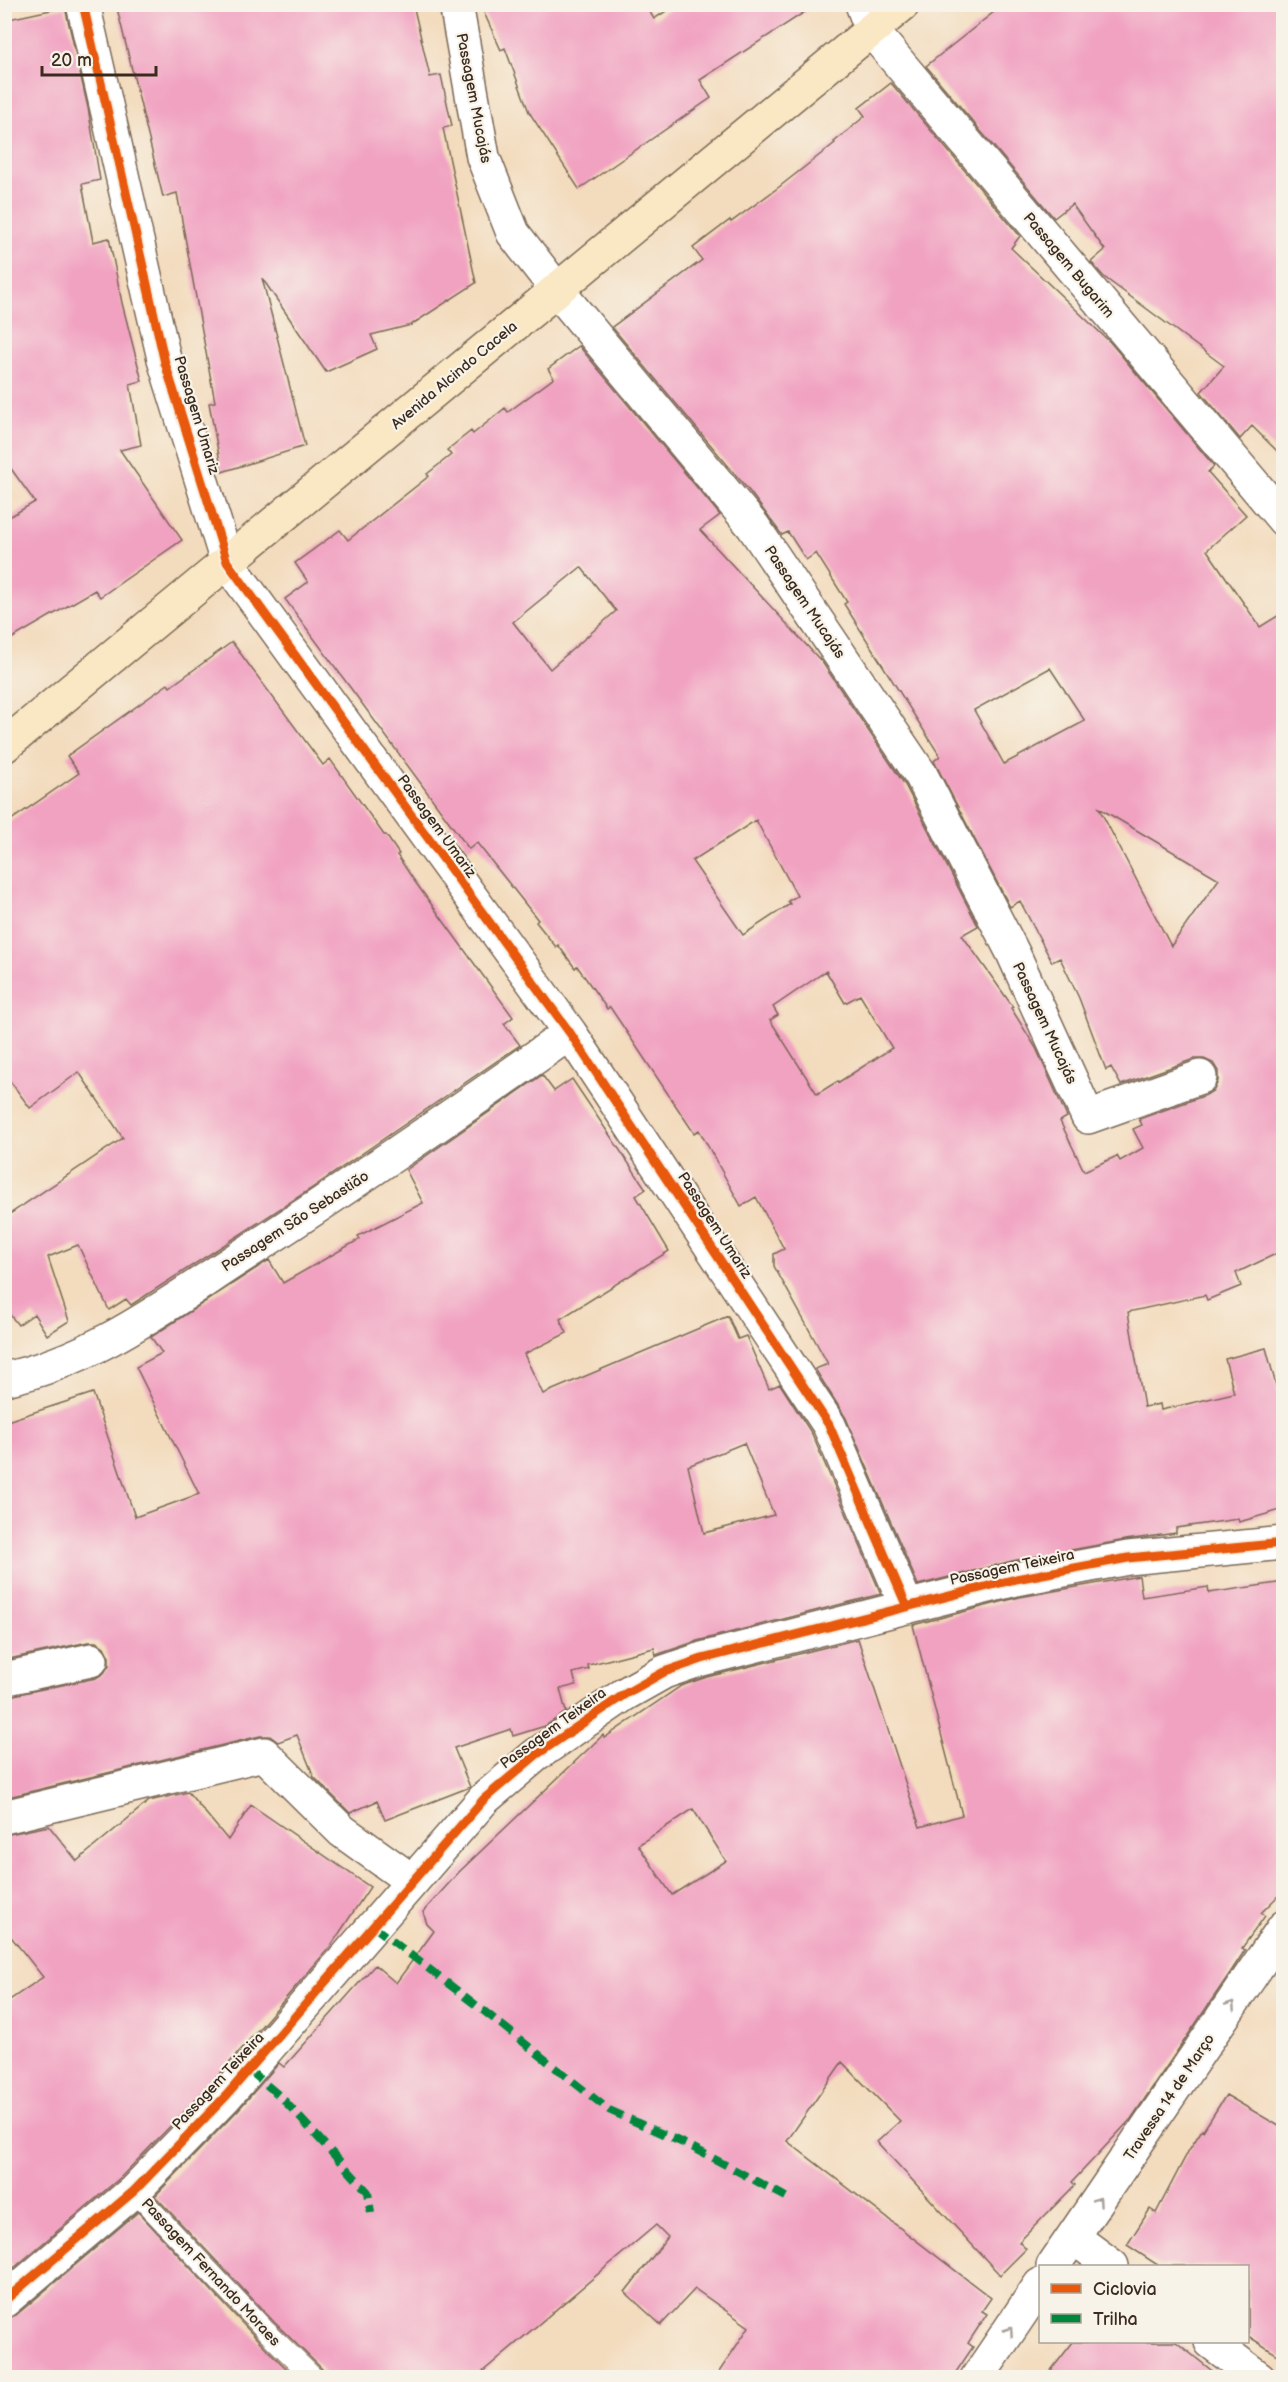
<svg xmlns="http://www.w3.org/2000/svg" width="1288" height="2382" font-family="'Balsamiq Sans',sans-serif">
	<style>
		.building { fill: #f1a2c1; fill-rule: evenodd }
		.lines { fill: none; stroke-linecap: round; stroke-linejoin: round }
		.lane-casing { stroke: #7b6856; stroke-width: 22 }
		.street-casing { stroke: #7b6856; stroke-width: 36 }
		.secondary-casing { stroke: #7b6856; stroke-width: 36 }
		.lane { stroke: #fff; stroke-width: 20 }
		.street { stroke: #fff; stroke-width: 33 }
		.secondary { stroke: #fae7c3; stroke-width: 33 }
		.quiet { stroke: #00873e; stroke-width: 8; stroke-dasharray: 15 8; stroke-linecap: butt }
		.cycleway-casing { stroke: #f7f3e8; stroke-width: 13 }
		.cycleway { stroke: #e8590c; stroke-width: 9 }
		.oneway { stroke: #a79f9a }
		.labels { text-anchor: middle; stroke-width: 4.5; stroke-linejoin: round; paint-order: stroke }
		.street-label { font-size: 15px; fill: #3b2a1e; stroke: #f7f3e8 }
	</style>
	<rect width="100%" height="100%" fill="#f7f3e8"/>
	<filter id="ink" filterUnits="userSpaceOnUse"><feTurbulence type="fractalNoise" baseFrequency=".0167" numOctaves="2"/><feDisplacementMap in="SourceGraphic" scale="12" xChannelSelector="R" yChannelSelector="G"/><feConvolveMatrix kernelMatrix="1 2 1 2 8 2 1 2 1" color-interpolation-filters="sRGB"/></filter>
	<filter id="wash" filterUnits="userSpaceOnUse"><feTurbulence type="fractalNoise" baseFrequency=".008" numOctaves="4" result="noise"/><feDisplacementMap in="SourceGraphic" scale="24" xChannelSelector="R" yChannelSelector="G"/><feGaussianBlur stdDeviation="1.35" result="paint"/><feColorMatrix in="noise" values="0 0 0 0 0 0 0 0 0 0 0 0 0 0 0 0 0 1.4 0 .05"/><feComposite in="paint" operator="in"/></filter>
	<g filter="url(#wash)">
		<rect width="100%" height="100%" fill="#f3dbbd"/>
		<g id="blocks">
			<path class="building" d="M116,4H413L430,77L441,75L452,126L443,128L476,283L411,325L371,335L377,349L326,372L262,278L305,446L222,472L209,403L215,402L177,193L163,197Z
				M480,4H645L654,19L677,4H817L700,80L711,98L579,189L529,112L505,48L501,50Z
				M1004,4H1284V458L1252,426L1240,439L1201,392L1224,366L1104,277L1091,262L1105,250L1072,204L1054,218L926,66Z
				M65,7L88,108L100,180L82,184L93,242L109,238L122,303L142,381L130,384L141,445L120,450L182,540L100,597L95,590L4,643V520L35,502L4,459V20Z
				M891,83L1020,236L1011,248L1110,342L1214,466L1208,472L1246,515L1207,550L1260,627L1284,612V1250L1236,1273L1241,1286L1207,1300L1205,1295L1128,1312L1144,1407L1160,1404L1161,1410L1234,1393L1225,1359L1266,1348L1284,1415V1509L1239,1522L1238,1519L1176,1528V1533L1125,1540L1012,1561L918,1585L846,1418L815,1369L828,1364L774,1266V1254L784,1249L756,1197L741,1206L699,1130L694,1133L610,1007L607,1009L577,966L575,968L558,945L556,947L536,922L538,920L477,843L469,849L285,599L308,582L295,563L340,530L348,540L429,476L427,474L451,455L447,450L471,431L473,434L505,408L508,412L554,378L548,369L579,346L720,515L700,530L822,662L905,785L978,926L962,935L1013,1007L1011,1008L1036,1048L1067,1117L1060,1121L1084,1171L1117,1156L1120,1161L1143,1148L1133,1129L1142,1125L1139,1119L1206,1095L1214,1090L1218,1081V1071L1213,1063L1204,1059H1194L1121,1085L1111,1067L1106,1070L1079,998L1060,958L1052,962L1020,901L1010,907L934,761L940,756L844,604L847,602L816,553L806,560L788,532L782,535L750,492L612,327L702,260L693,248L730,220L731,222L779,187L835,143L834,142L865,116L859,108ZM581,567L616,611L550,669L513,622ZM1050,668L1085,721L1004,764L974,710ZM1099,808L1219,879L1171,946ZM756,820L797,896L788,901L790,904L743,935L692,861ZM826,971L845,1003L860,995L892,1048L839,1082L838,1081L817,1094L770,1020L778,1015L773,1007Z
				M232,642L323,765L330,759L384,835H386L399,854L397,855L413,879L513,1017L504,1024L520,1045L309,1190L131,1305L126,1299L109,1310L78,1245L48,1257L69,1321L47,1335L34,1314L18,1325L4,1307V1218L123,1138L79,1072L30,1108L4,1073V825L79,773L67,756L168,684L170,687Z
				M542,1075L554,1091L572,1079L646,1189L636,1196L669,1251L560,1319L567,1333L524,1354L543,1394L728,1316L738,1339L746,1336L769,1389L780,1384L812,1434L881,1594L697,1641L656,1655L654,1648L588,1665L589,1669L573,1673L576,1685L560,1689L566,1712L545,1726L513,1736L511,1729L454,1748L470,1787L385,1820L377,1801L350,1813L314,1777L297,1735L278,1742L270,1736H260L4,1798V1697L96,1678L104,1673L109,1665V1657L104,1647L97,1642H88L4,1660V1422L93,1393L135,1517L199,1494L136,1367L162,1353L151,1337L269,1260L283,1283L360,1239L358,1236L423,1203L406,1170ZM744,1443L774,1515L704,1533L688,1466Z
				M1139,1576L1142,1597L1208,1587L1209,1593L1284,1582V1890L1261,1913L1265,1916L1242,1948L1245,1950L1232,1970L1131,2119L1072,2182L1075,2185L1019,2242L1026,2249L1000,2275L877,2142L900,2121L842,2062L787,2141L991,2298L982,2311L987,2314L968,2343L973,2347L952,2378H715L749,2327L695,2289L661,2325L625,2292L668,2237L656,2225L475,2378H326L322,2369L275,2323L155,2196L239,2109L279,2063L284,2067L375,1965L396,1983L434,1931L427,1924L423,1912L459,1872L603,1735L604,1738L681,1686L707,1677L858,1639L920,1827L962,1815L913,1625L1020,1597ZM693,1809L726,1861L672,1895L638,1845Z
				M188,1792L228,1840L251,1805L370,1887L330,1947L212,2083L121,2177L14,2268L4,2254V2004L43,1977L4,1928V1835L49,1826L77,1861L149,1801Z
				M1226,2095L1284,2129V2359L1248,2336V2266H1159L1127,2245L1150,2209L1156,2213L1189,2150L1202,2130L1203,2131Z
				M138,2212L257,2339L296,2378H4V2319L16,2315Z
				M1073,2342H1176L1221,2378H1045Z"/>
		</g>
	</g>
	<g filter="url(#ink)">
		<use href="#blocks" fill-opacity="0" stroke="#7b6856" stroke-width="1.5"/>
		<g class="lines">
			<defs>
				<path id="lane" d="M134,2191L266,2331L314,2378"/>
				<path id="street" d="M83,4L165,363L227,562L570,1033L829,1425L907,1607
					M456,4L483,157L513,233L557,290L753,526L921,775L1013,953L1088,1117L1200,1077
					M862,4L872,31L1284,520
					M4,1379C91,1361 162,1308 234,1261C348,1188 459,1111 570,1033
					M4,1679L91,1660
					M4,1817L264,1754L342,1831L412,1881
					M1073,2237L1112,2266
					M1053,2266L1284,1927
					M4,2301L134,2191L226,2096L484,1799L536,1755L625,1694L664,1672L702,1659L1016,1579L1128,1558L1284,1543
					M1211,2342L1259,2378
					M977,2378L1040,2285"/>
				<path id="secondary" d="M4,746L903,4"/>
			</defs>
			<use href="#lane" class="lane-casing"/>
			<use href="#street" class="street-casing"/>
			<use href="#secondary" class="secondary-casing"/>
			<use href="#lane" class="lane"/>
			<use href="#street" class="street"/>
			<use href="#secondary" class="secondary"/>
			<path class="quiet" d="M373,1926L489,2015L609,2110L692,2147L786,2197
				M249,2070L281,2097L368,2192L371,2213"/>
			<defs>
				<path id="cycleway" d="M83,4L165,363L227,562L570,1033L829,1425L907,1607
					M4,2301L134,2191L226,2096L484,1799L536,1755L625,1694L664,1672L702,1659L1016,1579L1128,1558L1284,1543"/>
			</defs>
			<use href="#cycleway" class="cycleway-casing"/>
			<use href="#cycleway" class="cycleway"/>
		</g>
		<defs><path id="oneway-chevron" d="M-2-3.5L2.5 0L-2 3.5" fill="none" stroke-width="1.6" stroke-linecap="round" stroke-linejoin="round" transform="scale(1.5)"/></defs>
		<g class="oneway">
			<use href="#oneway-chevron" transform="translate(1231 2005) rotate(-56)"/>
			<use href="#oneway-chevron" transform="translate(1098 2201) rotate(-55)"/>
			<use href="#oneway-chevron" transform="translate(1009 2331) rotate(-56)"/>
		</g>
	</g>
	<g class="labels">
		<g class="street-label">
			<text transform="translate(474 98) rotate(79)" y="5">Passagem Mucajás</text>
			<text transform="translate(1069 265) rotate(50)" y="5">Passagem Bugarim</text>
			<text transform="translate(454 375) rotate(-40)" y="5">Avenida Alcindo Cacela</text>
			<text transform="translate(197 415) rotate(73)" y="5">Passagem Umariz</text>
			<text transform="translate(805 602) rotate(56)" y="5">Passagem Mucajás</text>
			<text transform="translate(437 826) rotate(54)" y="5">Passagem Umariz</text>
			<text transform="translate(1045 1023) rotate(65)" y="5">Passagem Mucajás</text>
			<text transform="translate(295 1221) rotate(-33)" y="5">Passagem São Sebastião</text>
			<text transform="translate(715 1225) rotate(57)" y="5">Passagem Umariz</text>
			<text transform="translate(1012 1567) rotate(-12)" y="5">Passagem Teixeira</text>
			<text transform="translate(553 1728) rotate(-36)" y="5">Passagem Teixeira</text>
			<text transform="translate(218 2081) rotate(-47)" y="5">Passagem Teixeira</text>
			<text transform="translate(1169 2097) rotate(-56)" y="5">Travessa 14 de Março</text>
			<text transform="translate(211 2272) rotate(47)" y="5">Passagem Fernando Moraes</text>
		</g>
	</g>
	<rect width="1288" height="2382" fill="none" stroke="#f7f3e8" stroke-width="24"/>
	<rect x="1039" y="2265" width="210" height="78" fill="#f7f3e8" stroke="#aca397" stroke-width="1.5"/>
	<rect x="1051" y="2284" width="30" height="9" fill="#e8590c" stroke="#aca397" stroke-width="1.5"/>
	<text x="1093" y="2295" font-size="18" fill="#3b2a1e">Ciclovia</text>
	<rect x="1051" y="2314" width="30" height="9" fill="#00873e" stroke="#aca397" stroke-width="1.5"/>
	<text x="1093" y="2325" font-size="18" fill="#3b2a1e">Trilha</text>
	<path d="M42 66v9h114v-9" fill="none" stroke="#3b2a1e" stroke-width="3"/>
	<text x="51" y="66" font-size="18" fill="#3b2a1e" stroke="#f7f3e8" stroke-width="4.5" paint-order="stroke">20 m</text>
</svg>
